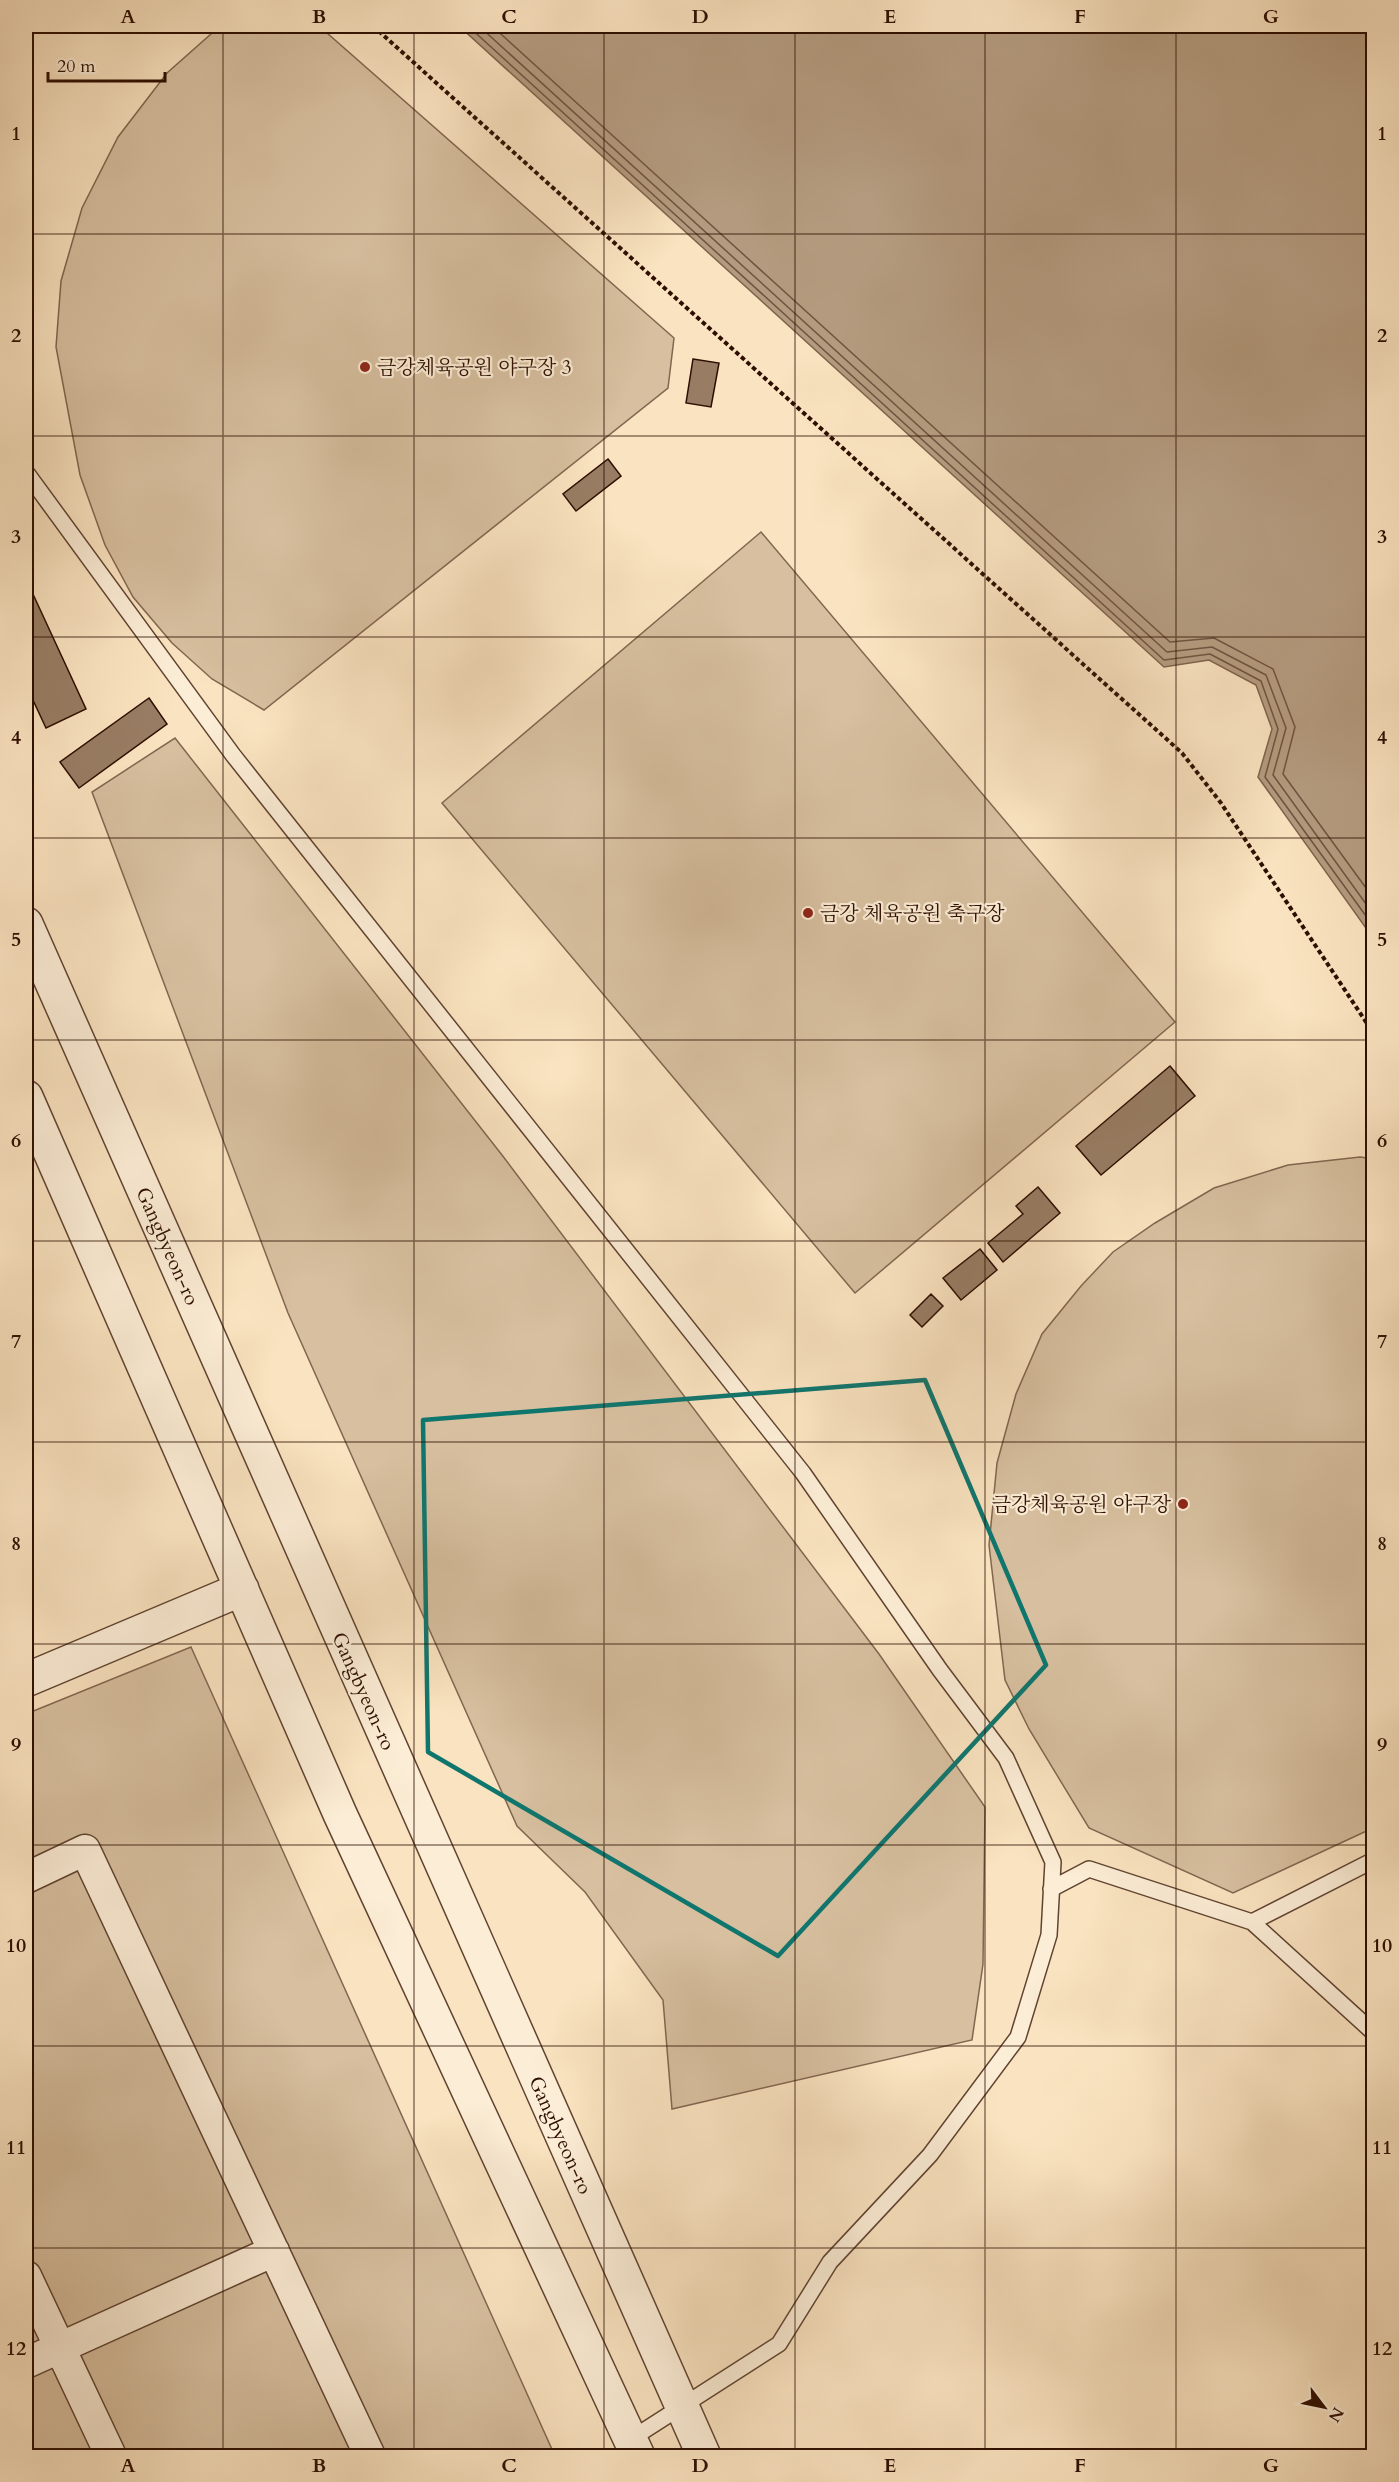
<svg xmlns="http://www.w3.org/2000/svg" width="1399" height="2482" font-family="Cardo,'Noto Serif KR',serif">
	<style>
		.green { fill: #d7bf9f; stroke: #826650; stroke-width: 1.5 }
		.water { fill: #b49b7f; stroke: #7e634c; stroke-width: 1.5 }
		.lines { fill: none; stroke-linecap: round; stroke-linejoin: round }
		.shore { stroke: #705440; stroke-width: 1.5 }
		.building { fill: #987d64; stroke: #2d0e00; stroke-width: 1.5 }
		.service-casing { stroke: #604330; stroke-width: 18 }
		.minor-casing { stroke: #604330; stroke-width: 33 }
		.tertiary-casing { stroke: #604330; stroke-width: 36 }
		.path { stroke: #2d0e00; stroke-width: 4; stroke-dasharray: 4.5 3; stroke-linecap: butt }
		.service { stroke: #fcedd6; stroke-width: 15 }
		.minor { stroke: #fcedd6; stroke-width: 30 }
		.tertiary { stroke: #fcedd6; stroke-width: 33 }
		.marked { fill: none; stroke: #0f766e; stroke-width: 4.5; stroke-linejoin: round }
		.grid { fill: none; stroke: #2d0e00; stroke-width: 1.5; stroke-opacity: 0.55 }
		.poi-dot { fill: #8f2418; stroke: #fcedd6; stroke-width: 2 }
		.labels { text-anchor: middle; stroke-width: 4.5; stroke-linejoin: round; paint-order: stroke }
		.poi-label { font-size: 20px; fill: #2d0e00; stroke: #fcedd6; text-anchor: start }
		.street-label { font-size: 20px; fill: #2d0e00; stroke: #fcedd6 }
		.neatline { fill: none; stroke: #2d0e00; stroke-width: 2 }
		.grid-label { font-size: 20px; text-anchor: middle; font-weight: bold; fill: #2d0e00 }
	</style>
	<rect width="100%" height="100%" fill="#fae3c0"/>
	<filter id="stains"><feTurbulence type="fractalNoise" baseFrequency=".00333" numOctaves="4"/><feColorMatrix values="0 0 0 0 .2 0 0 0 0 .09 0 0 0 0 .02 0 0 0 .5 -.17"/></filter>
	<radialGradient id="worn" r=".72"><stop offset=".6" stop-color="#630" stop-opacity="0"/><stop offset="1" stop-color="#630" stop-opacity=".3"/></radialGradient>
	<path class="green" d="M220,26H319L674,338L668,388L264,710L212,679L172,643L133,597L105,545L80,475L56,347L61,281L82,208L118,137L167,73Z
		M761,532L1175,1022L855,1293L442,803Z
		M175,738L502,1155L879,1654L985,1807L983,1964L972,2040L672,2109L663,2000L585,1892L517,1826L288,1313L92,792Z
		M1360,1157L1374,1159L1373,1828L1233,1893L1089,1828L1029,1729L1005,1680L989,1545L997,1463L1016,1394L1042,1334L1081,1286L1113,1252L1155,1223L1214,1188L1288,1165Z
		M191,1647L555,2456H26V1714Z"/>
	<path class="water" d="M459,26H1373V938L1258,777L1272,729L1256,685L1209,660L1164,667Z"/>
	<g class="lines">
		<path class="shore" d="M468,26L1164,660L1210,654L1261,681L1278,729L1265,777L1374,927
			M479,26L1167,652L1212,647L1266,675L1286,728L1273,775L1374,915
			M492,26L1170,642L1214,638L1273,669L1295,727L1283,774L1374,899"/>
	</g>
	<path class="building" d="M693,359L719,363L711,407L686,403Z
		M608,459L621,476L576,511L563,494Z
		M26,579L86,709L46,728L26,685Z
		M149,698L167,724L79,788L60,762Z
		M1170,1066L1195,1096L1101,1175L1076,1146Z
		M1038,1187L1060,1213L1003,1262L988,1243L1023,1214L1016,1206Z
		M980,1249L997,1270L961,1300L943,1278Z
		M931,1294L943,1306L922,1327L910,1315Z"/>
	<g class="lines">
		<defs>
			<path id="service" d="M26,472L233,755L803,1473L940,1670L1006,1758L1053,1862L1049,1935L1018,2037L930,2155L830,2262L779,2344L631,2439
				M1051,1889L1089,1869L1252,1922L1374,1860
				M1252,1922L1374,2033"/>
			<path id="minor" d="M26,1878L85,1850L370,2456
				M26,2276L111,2456
				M26,2363L274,2251"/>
			<path id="tertiary" d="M26,924L704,2456
				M26,1097L340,1814L638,2456
				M26,1680L242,1589"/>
		</defs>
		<use href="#service" class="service-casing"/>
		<use href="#minor" class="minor-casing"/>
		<use href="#tertiary" class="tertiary-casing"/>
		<path class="path" d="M373,26L1182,753L1221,803L1374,1034"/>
		<use href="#service" class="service"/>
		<use href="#minor" class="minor"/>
		<use href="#tertiary" class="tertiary"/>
	</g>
	<path class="marked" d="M925,1380L1046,1665L778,1956L428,1752L423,1420Z"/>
	<path class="grid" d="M223,26V2456M414,26V2456M604,26V2456M795,26V2456M985,26V2456M1176,26V2456M26,234H1374M26,436H1374M26,637H1374M26,838H1374M26,1040H1374M26,1241H1374M26,1442H1374M26,1644H1374M26,1845H1374M26,2046H1374M26,2248H1374"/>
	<g class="poi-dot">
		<circle cx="365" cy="367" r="6"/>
		<circle cx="808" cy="913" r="6"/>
		<circle cx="1183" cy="1504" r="6"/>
	</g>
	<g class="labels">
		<g class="poi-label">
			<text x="377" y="374">금강체육공원 야구장 3</text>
			<text x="820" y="920">금강 체육공원 축구장</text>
			<text x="1171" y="1511" text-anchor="end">금강체육공원 야구장</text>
		</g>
		<g class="street-label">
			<text transform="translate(168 1246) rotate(66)" y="7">Gangbyeon-ro</text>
			<text transform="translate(364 1691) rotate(66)" y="7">Gangbyeon-ro</text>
			<text transform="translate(561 2135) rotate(66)" y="7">Gangbyeon-ro</text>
		</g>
	</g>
	<rect width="1399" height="2482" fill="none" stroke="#fae3c0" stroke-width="66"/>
	<g transform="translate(1324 2407) rotate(122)" stroke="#fcedd6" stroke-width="4.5" paint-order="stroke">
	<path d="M0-4.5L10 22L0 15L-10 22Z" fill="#2d0e00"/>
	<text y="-9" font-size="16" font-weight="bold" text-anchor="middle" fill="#2d0e00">N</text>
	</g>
	<path d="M48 72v9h117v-9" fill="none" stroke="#2d0e00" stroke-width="3"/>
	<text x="57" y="72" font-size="18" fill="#2d0e00" stroke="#fcedd6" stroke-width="4.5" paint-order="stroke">20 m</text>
	<rect x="33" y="33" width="1333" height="2416" class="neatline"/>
	<g class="grid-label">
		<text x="128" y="23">A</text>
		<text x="319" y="23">B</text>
		<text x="509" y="23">C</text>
		<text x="700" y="23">D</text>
		<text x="890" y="23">E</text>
		<text x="1080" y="23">F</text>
		<text x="1271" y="23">G</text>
		<text x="16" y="140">1</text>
		<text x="1382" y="140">1</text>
		<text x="16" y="342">2</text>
		<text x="1382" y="342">2</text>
		<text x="16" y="543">3</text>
		<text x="1382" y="543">3</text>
		<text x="16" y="744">4</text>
		<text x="1382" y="744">4</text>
		<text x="16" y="946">5</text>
		<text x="1382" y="946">5</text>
		<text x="16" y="1147">6</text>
		<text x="1382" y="1147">6</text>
		<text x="16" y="1348">7</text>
		<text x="1382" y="1348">7</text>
		<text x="16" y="1550">8</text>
		<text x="1382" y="1550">8</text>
		<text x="16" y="1751">9</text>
		<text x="1382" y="1751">9</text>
		<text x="16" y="1952">10</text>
		<text x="1382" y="1952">10</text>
		<text x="16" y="2154">11</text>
		<text x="1382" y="2154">11</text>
		<text x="16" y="2355">12</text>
		<text x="1382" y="2355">12</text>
		<text x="128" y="2472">A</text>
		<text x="319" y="2472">B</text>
		<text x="509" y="2472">C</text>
		<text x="700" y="2472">D</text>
		<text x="890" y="2472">E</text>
		<text x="1080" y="2472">F</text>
		<text x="1271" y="2472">G</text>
	</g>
	<rect width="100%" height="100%" filter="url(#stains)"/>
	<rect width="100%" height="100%" fill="url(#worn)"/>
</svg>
